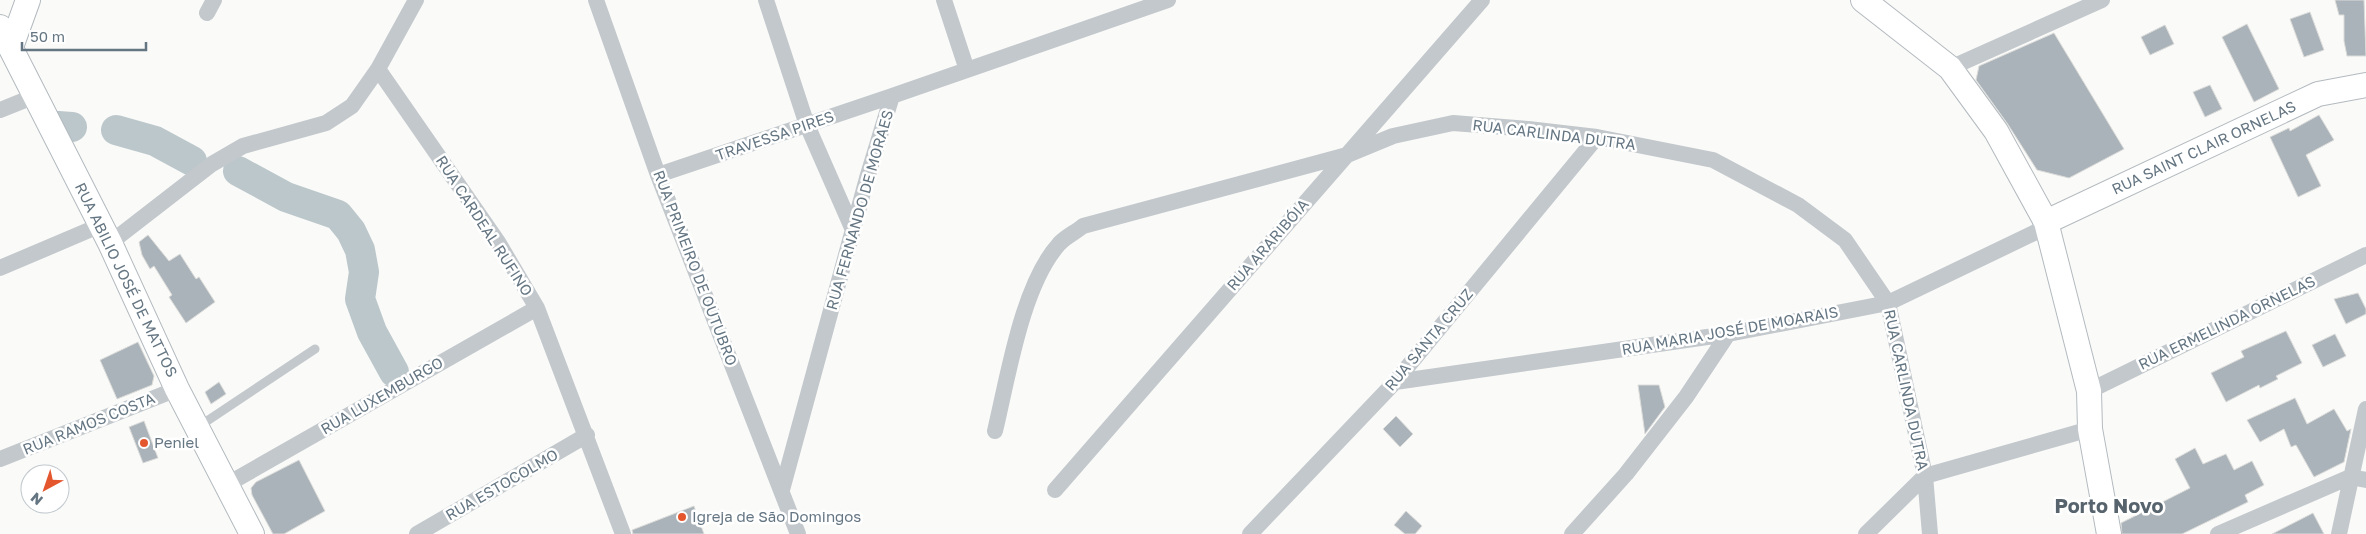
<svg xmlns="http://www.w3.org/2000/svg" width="2366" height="534" font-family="'Golos Text',sans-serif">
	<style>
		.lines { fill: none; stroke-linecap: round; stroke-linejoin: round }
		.river { stroke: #bbc7cb; stroke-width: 30 }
		.building { fill: #aab3b9; stroke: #dcdcda }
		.secondary-casing { stroke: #b3babf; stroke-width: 26 }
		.lane { stroke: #c3c8cc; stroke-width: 9 }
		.street { stroke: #c3c8cc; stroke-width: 16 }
		.secondary { stroke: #fff; stroke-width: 24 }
		.poi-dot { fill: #e4572e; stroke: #fff; stroke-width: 2 }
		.labels { text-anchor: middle; stroke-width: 5; stroke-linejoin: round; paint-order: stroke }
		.street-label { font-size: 15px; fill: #657683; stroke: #fff }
		.poi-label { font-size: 15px; fill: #657683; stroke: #fff; text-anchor: start }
		.district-label { font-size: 20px; font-weight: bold; fill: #57646e; stroke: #fff }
	</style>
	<rect width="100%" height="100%" fill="#fafaf8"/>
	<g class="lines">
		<path class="river" d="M58,126L72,127
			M116,130L155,141L192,161
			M238,171L286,197L338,215L351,231L360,250L364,272L360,299L372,332L394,372"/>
	</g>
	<path class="building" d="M2335,0H2364L2366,56H2347L2344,41V15H2339Z
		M2310,12L2324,50L2304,57L2290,19Z
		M2247,24L2279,89L2254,102L2222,37Z
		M2165,25L2174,44L2150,55L2141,37Z
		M2054,33L2124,149L2069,178L2037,170L2007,123L1976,80L1979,66Z
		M2210,85L2222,109L2205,117L2193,92Z
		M2319,115L2334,140L2306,155L2321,186L2298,197L2270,137L2289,128L2290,131Z
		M148,235L169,261L180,254L196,279L199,277L215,302L186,323L169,297L172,295L154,266L150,269L142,255L139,242Z
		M2358,293L2366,309V314L2346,324L2334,299Z
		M2286,331L2302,363L2276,376L2278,379L2260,388L2259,385L2226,402L2211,373L2244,357L2241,351Z
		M2335,334L2346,356L2323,367L2312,345Z
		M138,342L154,376L152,385L117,399L100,360Z
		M219,382L226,394L211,404L205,392Z
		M1638,385H1659L1665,407L1645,434Z
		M2295,398L2307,424L2334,409L2347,431L2351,429L2344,462L2314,477L2296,445L2291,447L2284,429L2260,442L2247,420Z
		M1396,416L1413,434L1400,447L1383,429Z
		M144,421L158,458L143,463L129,427Z
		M2195,448L2203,464L2226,454L2234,470L2252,461L2264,485L2245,495L2248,502L2182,534H2122L2121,523L2190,488L2175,459Z
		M299,460L325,511L284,534H273L252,495L251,488L256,482Z
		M694,506L704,534H633L632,530Z
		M1406,511L1422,526L1415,534H1405L1394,525Z
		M2313,513L2324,534H2272Z"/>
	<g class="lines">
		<defs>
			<path id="secondary" d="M1863,0L1950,68L1996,131L2046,222L2089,391L2090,429L2109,534
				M0,27L110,243L177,389L252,534
				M11,47L28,0
				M2046,222L2318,94L2366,85"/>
		</defs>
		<use href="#secondary" class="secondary-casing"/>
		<path class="lane" d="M198,427L315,349"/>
		<path class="street" d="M596,0L658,175L798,534
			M766,0L807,125L853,230
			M944,0L967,70
			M207,13L214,0
			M1950,68L2102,0
			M378,69L498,242L537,308L623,534
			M0,110L35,96
			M658,175L892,96
			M110,243L212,164L243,146L326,123L352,106L378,69L416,0
			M0,268L101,225
			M1395,382L1728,334L1888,303L2036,232L2046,222
			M2089,391L2366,255
			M995,431C1008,377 1022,285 1059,244C1065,237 1076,232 1083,226L1347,155L1393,136L1453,123L1528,129L1597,137L1713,160L1798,205L1845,240L1888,303L1925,476L1930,534
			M0,459L177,389
			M226,485L537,308
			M782,490L867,178L892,96L1168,0
			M1055,490L1482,0
			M417,534L587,435
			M1250,534L1395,382L1597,137
			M1572,534L1626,474L1686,397L1728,334
			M1866,534L1925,476L2090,429
			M2218,534L2350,477L2366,480
			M2339,534L2366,409"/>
		<use href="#secondary" class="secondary"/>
	</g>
	<g class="poi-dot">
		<circle cx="144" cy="443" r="5"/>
		<circle cx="682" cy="517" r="5"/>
	</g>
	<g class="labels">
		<g class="street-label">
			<text transform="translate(1554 135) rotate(7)" y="5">RUA CARLINDA DUTRA</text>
			<text transform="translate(775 136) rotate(-19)" y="5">TRAVESSA PIRES</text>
			<text transform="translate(2204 148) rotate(-25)" y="5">RUA SAINT CLAIR ORNELAS</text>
			<text transform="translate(860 210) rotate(-74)" y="5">RUA FERNANDO DE MORAES</text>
			<text transform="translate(484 226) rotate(57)" y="5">RUA CARDEAL RUFINO</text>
			<text transform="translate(1268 245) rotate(-49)" y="5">RUA ARARIBÓIA</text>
			<text transform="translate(695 268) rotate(69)" y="5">RUA PRIMEIRO DE OUTUBRO</text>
			<text transform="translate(126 280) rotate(64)" y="5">RUA ABILIO JOSÉ DE MATTOS</text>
			<text transform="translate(2227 323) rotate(-26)" y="5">RUA ERMELINDA ORNELAS</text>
			<text transform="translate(1730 331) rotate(-10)" y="5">RUA MARIA JOSÉ DE MOARAIS</text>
			<text transform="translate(1429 340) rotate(-50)" y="5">RUA SANTA CRUZ</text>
			<text transform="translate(1906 390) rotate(78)" y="5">RUA CARLINDA DUTRA</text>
			<text transform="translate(382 396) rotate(-30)" y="5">RUA LUXEMBURGO</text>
			<text transform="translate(89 424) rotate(-22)" y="5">RUA RAMOS COSTA</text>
			<text transform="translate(502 485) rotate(-30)" y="5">RUA ESTOCOLMO</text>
		</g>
		<g class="poi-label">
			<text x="154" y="448">Peniel</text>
			<text x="692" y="522">Igreja de São Domingos</text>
		</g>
		<g class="district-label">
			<text x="2109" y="513">Porto Novo</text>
		</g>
	</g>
	<g transform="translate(45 489) rotate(220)"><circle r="24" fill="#ffffff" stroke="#c1c8cd"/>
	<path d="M0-4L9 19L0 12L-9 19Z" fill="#e4572e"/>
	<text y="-8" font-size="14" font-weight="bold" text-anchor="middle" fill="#657683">N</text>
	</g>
	<path d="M22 42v8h124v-8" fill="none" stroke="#657683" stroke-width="2.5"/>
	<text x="30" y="42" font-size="15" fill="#657683" stroke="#ffffff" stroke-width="4" paint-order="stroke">50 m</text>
</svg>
